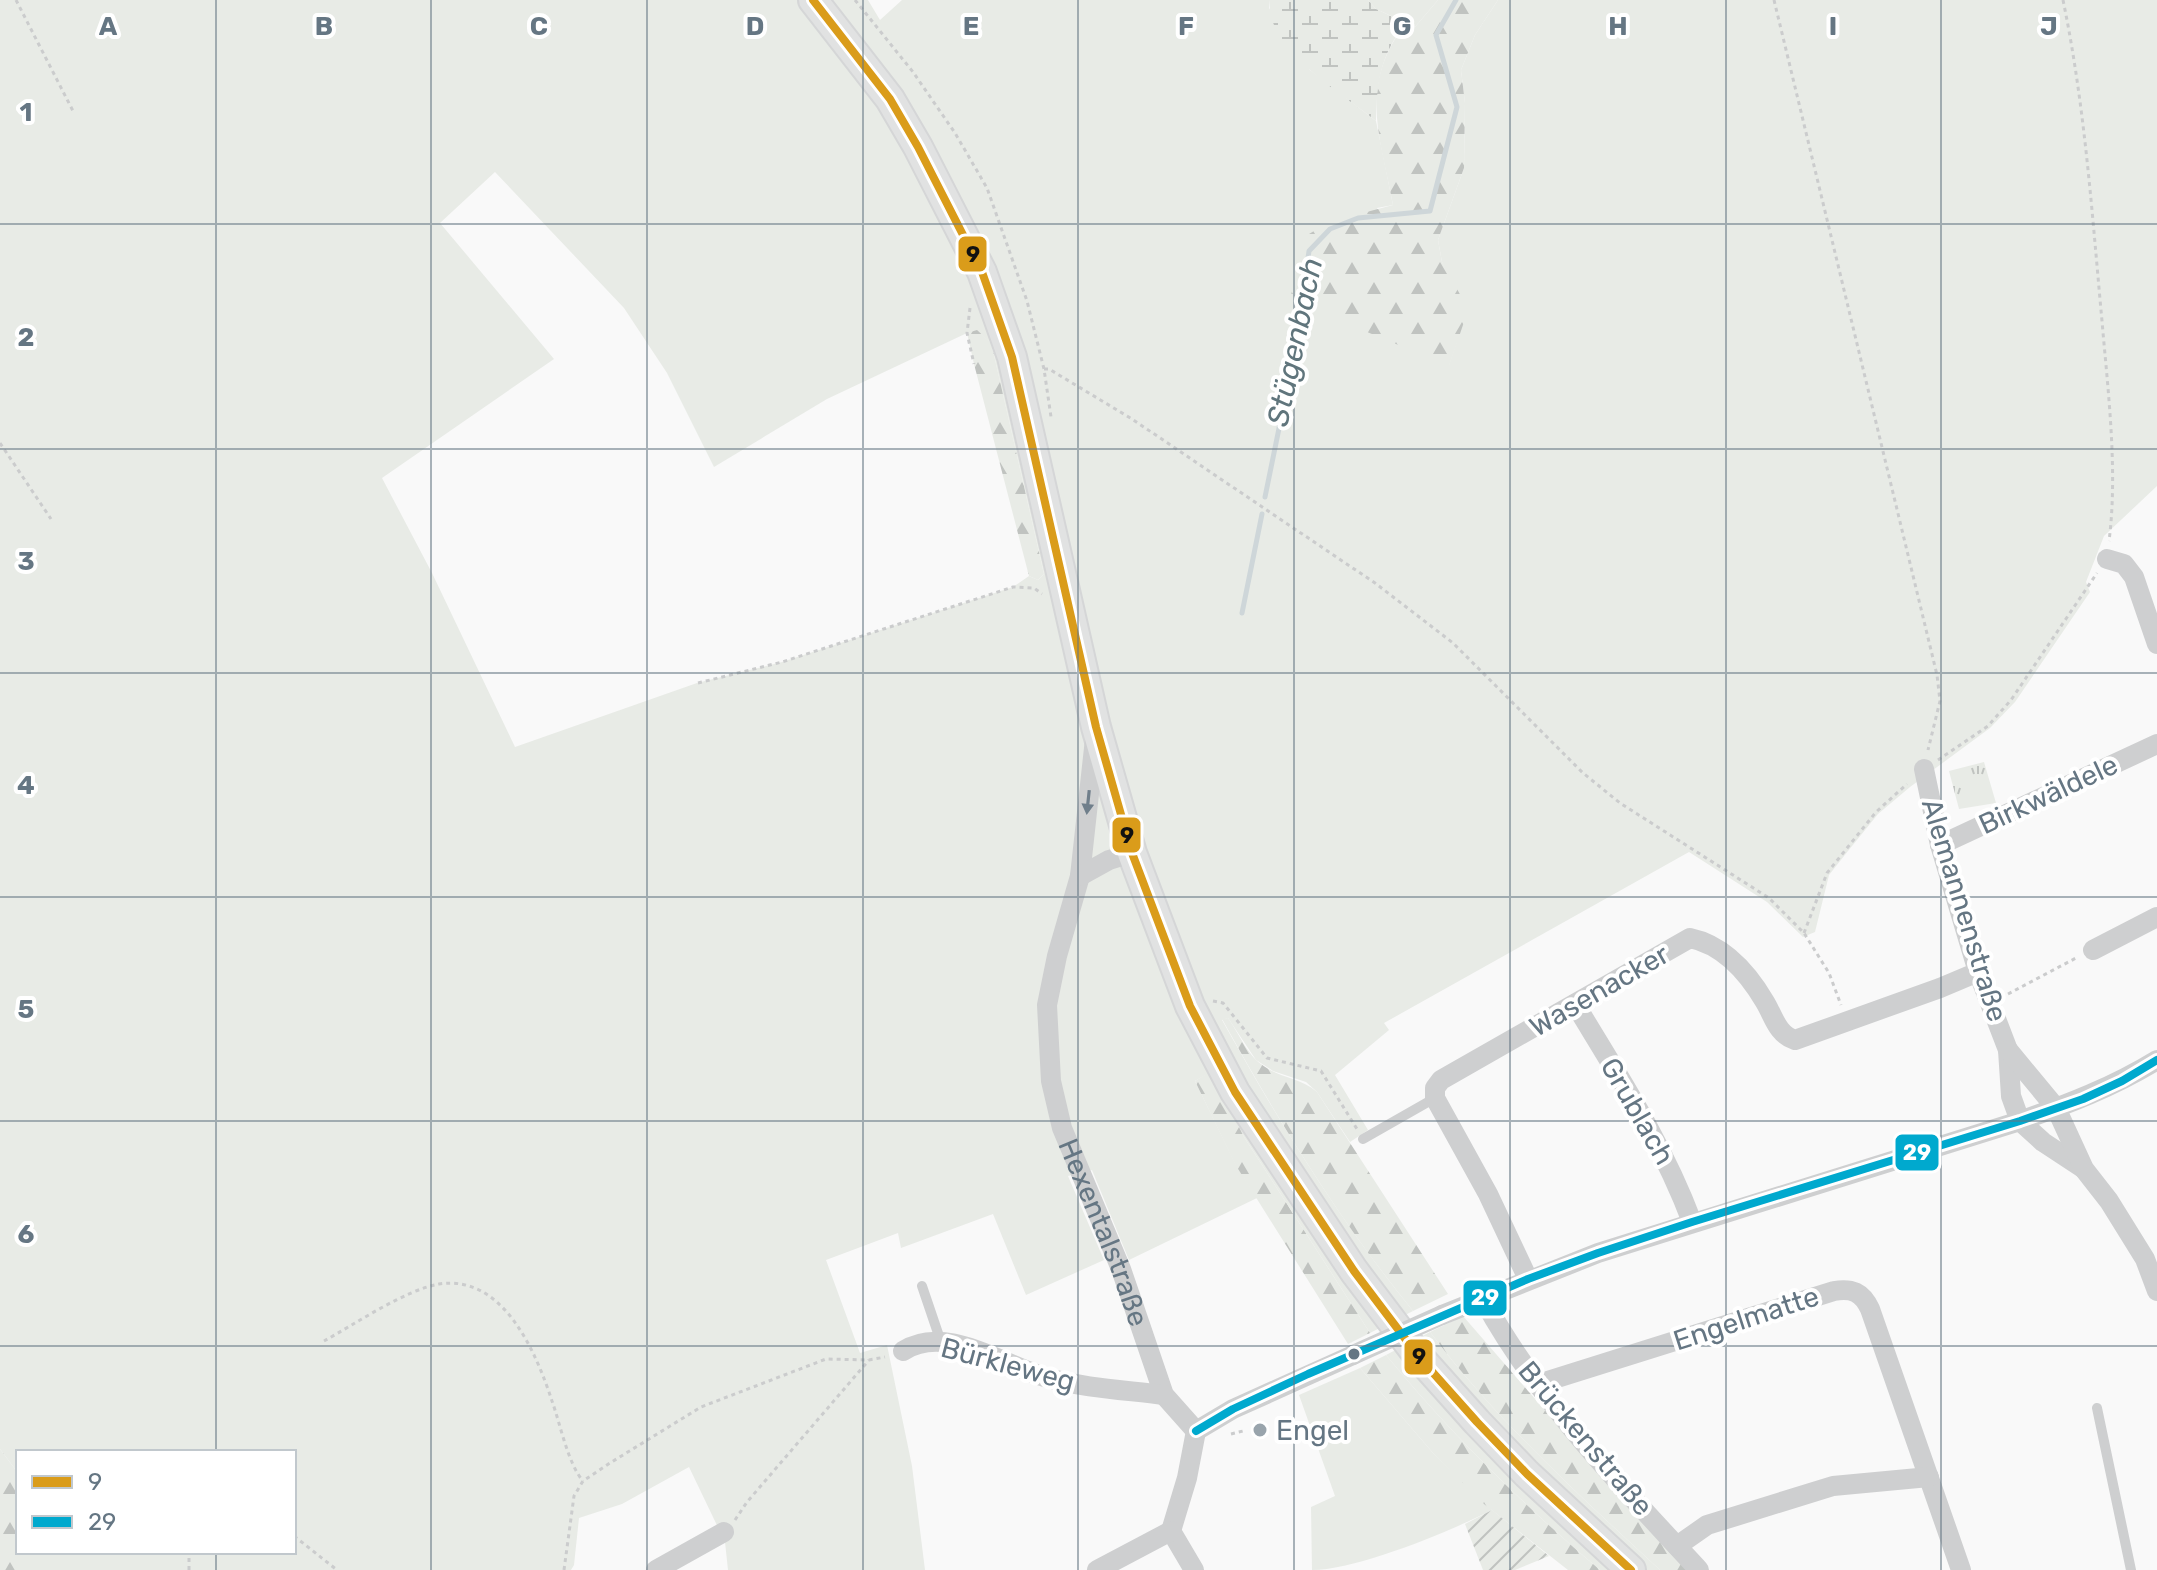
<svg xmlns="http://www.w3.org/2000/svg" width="2157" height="1570" font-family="Rubik,sans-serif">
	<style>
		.grass { fill: #e8ebe6; fill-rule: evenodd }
		.forest { fill: url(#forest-firs) }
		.wetland { fill: url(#wetland-marsh) }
		.park { fill: url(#park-tufts) }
		.garden { fill: url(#garden-furrows) }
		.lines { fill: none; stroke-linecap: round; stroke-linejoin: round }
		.stream { stroke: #ced6d9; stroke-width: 5 }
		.secondary-casing { stroke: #d5d6d7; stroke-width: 32 }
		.path { stroke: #cbcccd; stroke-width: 3; stroke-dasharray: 4 4; stroke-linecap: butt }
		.lane { stroke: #cecfd0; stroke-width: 10 }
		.street { stroke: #cecfd0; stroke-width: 20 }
		.secondary { stroke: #e1e2e2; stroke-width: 28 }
		.street-bridge { stroke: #cecfd0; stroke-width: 20 }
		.bus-1-casing { stroke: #fff; stroke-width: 14 }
		.bus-2-casing { stroke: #fff; stroke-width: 14 }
		.bus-1 { stroke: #da9c1a; stroke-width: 8 }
		.bus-2 { stroke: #00a9ce; stroke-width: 8 }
		.oneway { fill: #707f8b }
		.grid { fill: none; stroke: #657683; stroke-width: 2; stroke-opacity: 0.55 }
		.bus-dot { fill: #657683; stroke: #fff; stroke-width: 3 }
		.poi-dot { fill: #99a4ac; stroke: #fff; stroke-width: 3 }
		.labels { text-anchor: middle; stroke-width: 8; stroke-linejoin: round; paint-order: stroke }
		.street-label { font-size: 28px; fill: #657683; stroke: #fff }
		.poi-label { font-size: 28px; fill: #657683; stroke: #fff; text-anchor: start }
		.water-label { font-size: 30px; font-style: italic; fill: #60757c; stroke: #fff }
		.grid-label { font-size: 26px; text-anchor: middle; font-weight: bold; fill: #657683; stroke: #fff; stroke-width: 8; stroke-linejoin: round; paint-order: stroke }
		.line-badge { stroke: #fff; stroke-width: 3 }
		.badge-label { font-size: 22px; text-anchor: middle; font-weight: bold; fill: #fff }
		.pale-badge-label { font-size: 22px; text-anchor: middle; font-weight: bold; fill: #111 }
	</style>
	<defs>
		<pattern id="forest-firs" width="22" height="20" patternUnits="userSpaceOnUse" patternTransform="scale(2)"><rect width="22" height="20" fill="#e8ebe6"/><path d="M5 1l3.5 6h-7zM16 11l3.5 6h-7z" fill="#c0c3c0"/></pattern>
		<pattern id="wetland-marsh" width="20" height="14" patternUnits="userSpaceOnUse" patternTransform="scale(2)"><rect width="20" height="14" fill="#e8ebe6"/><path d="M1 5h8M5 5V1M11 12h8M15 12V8" fill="none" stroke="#c0c3c0"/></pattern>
		<pattern id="park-tufts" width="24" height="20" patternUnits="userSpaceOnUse" patternTransform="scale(2)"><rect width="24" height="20" fill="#e8ebe6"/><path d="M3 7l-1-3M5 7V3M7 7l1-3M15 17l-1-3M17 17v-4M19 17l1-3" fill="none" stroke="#c0c3c0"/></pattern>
		<pattern id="garden-furrows" width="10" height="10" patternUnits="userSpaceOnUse" patternTransform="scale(2)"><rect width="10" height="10" fill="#e8ebe6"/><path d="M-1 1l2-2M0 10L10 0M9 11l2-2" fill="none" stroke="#c0c3c0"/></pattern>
	</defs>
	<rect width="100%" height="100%" fill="#f9f9f9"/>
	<path class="grass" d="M0,0H868L880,20L902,0H1270L1269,8L1310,70L1376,121L1393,205L1377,208L1449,365L1457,341L1449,277L1442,262L1438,240L1464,168L1465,103L1461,70L1475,35L1498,0H2157V486L2104,536L2086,582L2090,592L2015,702L1990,728L1910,787L1878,814L1848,851L1829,875L1815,932L1803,937L1767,902L1689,852L1384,1023L1389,1030L1335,1075L1368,1130L1350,1142L1317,1092L1306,1082L1273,1071L1256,1060L1228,1018L1222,1020C1279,1122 1339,1220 1413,1311L1370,1333L1244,1137L1211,1072L1195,1081L1235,1163L1257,1198L1129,1260L1092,1170L1068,1176L1104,1260L1026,1295L993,1214L901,1248L898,1233L826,1260L860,1353L887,1345L912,1466L925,1570H728L725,1542L689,1467L622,1504L579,1518L574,1565L571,1570H32V1552H294V1452H18V1473L0,1449ZM495,172L624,308L667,373L714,467L827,399L967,333L977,331L991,343L994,355L1044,574L1038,580L1029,576L1013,587L782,662L697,683L515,747L432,573L382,478L554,359L440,223Z
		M1368,0H1438L1415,27L1376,9Z
		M1430,1332C1497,1421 1579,1495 1660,1570H1600C1522,1504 1451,1434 1386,1355Z
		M1360,1368L1433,1453L1492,1510C1451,1531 1357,1570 1312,1570L1311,1507L1335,1496L1299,1395Z"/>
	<path class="forest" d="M1438,0H1498L1475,35L1461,70L1465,103L1464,168L1438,240L1442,262L1462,298L1464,322L1449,366L1290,300L1304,237L1329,222L1393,205C1380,136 1358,85 1406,23L1415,27Z
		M977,330L991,343L994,355L1044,574L1038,580L1029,576L974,364L967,333Z
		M1228,1018C1238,1032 1247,1054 1261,1064C1278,1078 1300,1077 1317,1092L1448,1294L1413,1311C1339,1220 1279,1122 1222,1019Z
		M1211,1071L1244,1137L1370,1333L1348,1344L1235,1164L1195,1081Z
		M1463,1316L1596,1469L1689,1570H1660C1579,1495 1497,1421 1430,1332Z
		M1386,1355C1451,1434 1522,1504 1600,1570H1568L1484,1504L1433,1453L1360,1368Z
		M0,1449L18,1473V1552H32V1570H0Z"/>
	<path class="wetland" d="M1270,0H1368L1376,9L1406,23C1380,56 1377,81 1376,121C1343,94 1264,48 1270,0Z"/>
	<path class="park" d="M1984,762L1996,803L1959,809L1949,771Z"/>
	<path class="garden" d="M1492,1510L1549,1556L1515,1570H1483L1465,1524Z"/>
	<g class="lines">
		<path class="stream" d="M1265,497L1295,350L1309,251L1330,229L1358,218L1430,211L1457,107L1436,35L1456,0
			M1242,613L1262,514"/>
		<defs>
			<path id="secondary" d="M813,0L890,99L918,147L982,272L1012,357L1096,727L1132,853L1190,1006L1235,1092L1354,1271L1419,1357L1477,1422L1527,1474L1631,1570"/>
		</defs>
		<use href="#secondary" class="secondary-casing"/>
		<path class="path" d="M16,0L73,111
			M855,0L913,72L955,133L987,188L1027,301L1044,369L1051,417
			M1774,0L1937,675L1940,701L1928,750
			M2063,0C2085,106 2092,214 2102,321C2108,391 2118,472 2109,541
			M970,308L967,333L974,364
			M1044,369H1049L1132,419L1277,517L1375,583L1453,643L1583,773L1620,803L1769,898L1804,933L1829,973L1841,1005
			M0,443L51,519
			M698,683L782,662L1013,587L1034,588L1042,594
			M1938,760L1988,726L2011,700L2097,573
			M1804,933L1827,873L1876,812L1907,784
			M2008,994L2076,958
			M1213,1001L1223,1003L1267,1058L1321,1071L1357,1129
			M324,1341C355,1324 405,1290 439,1284C503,1274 536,1352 552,1401C560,1423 568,1464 583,1481
			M1231,1434L1243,1431
			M735,1520L747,1502L869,1360
			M294,1536L337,1570
			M189,1570V1552
			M564,1570L574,1496L583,1481L610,1463L701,1407L826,1359L869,1360L885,1357"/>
		<path class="lane" d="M1363,1139L1435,1098
			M922,1286L941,1342
			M2097,1408L2131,1570"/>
		<g class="street">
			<path d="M2107,559L2124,564L2134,577L2157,644"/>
			<path id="s1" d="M1095,739L1080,876L1057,956L1047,1005L1051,1081L1062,1128L1121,1269L1164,1395L1196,1431"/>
			<path d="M1924,769L1940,845L1978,972L2008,1050L2011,1096L2020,1121L2043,1142L2084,1169"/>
			<path d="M1940,845L2157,744"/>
			<path d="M1080,876L1109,860L1132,853"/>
			<path d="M2093,950L2157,917"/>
			<path d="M1575,1004C1618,1075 1663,1144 1692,1222"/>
			<path d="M2008,1050L2056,1108L2084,1169L2109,1201L2145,1259L2157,1291"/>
			<path d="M1528,1279L1488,1194L1435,1098V1088L1441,1080L1690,938C1723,945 1748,973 1765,1002C1774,1017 1777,1034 1795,1040L1940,988L1978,972"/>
			<path d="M1483,1299C1538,1400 1621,1486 1699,1570"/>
			<path d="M1442,1315L1598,1253L2020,1121C2068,1104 2113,1087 2157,1060"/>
			<path d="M903,1351C946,1323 1004,1366 1048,1378C1085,1388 1125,1390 1164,1395"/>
			<path d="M1538,1384L1834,1291C1852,1288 1862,1292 1870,1309L1961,1570"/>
			<path d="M1196,1431L1233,1409L1353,1355"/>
			<path d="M1171,1531L1187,1478L1196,1431"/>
			<path d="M1171,1531L1194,1570"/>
			<path d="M1677,1546L1707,1525L1833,1486L1929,1477"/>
			<path d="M656,1570L724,1532"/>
			<path d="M1097,1570L1171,1531"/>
		</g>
		<use href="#secondary" class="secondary"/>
		<path class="street-bridge" d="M1353,1355L1442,1315"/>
		<defs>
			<path id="bus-1" d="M813,0L890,99L918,147L982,272L1012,357L1096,727L1132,853L1190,1006L1235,1092L1354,1271L1419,1357L1477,1422L1527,1474L1631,1570"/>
			<path id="bus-2" d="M1196,1431L1233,1409L1308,1374L1528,1279L1598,1253L1692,1222L2020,1121L2083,1099L2122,1081L2157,1060"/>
		</defs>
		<use href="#bus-1" class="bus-1-casing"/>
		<use href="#bus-2" class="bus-2-casing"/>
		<use href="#bus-1" class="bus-1"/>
		<use href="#bus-2" class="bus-2"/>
	</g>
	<defs><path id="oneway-solid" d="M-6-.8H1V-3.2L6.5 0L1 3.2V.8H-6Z" transform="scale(2)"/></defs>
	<use class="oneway" href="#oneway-solid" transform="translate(1088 802) rotate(96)"/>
	<path class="grid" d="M216,0V1452M431,0V1570M647,0V1570M863,0V1570M1078,0V1570M1294,0V1570M1510,0V1570M1726,0V1570M1941,0V1570M0,224H2157M0,449H2157M0,673H2157M0,897H2157M0,1121H2157M0,1346H2157M216,1552V1570"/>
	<circle class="bus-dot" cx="1354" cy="1354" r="7"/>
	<circle class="poi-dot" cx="1260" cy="1430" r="8"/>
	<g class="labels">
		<g class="street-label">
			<text transform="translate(2048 794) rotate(-25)" y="10">Birkwäldele</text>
			<text transform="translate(1965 910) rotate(73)" y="10">Alemannenstraße</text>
			<text transform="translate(1599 990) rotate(-30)" y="10">Wasenacker</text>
			<text transform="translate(1638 1111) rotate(60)" y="10">Grublach</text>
			<text dy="10" stroke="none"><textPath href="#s1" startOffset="508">Hexentalstraße</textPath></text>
			<text transform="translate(1746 1318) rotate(-18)" y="10">Engelmatte</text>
			<text transform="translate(1008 1364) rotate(15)" y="10">Bürkleweg</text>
			<text transform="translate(1586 1438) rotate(50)" y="10">Brückenstraße</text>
		</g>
		<g class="poi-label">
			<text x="1276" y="1440">Engel</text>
		</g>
		<g class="water-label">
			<text transform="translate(1295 342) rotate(-78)" y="10">Stügenbach</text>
		</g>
	</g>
	<g class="grid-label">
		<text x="108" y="35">A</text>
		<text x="324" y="35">B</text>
		<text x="539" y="35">C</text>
		<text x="755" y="35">D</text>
		<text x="971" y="35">E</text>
		<text x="1186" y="35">F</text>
		<text x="1402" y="35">G</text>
		<text x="1618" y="35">H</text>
		<text x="1833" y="35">I</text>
		<text x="2049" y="35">J</text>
		<text x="26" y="121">1</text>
		<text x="26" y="346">2</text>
		<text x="26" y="570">3</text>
		<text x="26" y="794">4</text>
		<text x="26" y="1018">5</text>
		<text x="26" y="1243">6</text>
	</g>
	<g class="line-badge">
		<rect x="957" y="235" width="31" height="38" rx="8" fill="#da9c1a"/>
		<rect x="1111" y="816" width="31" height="38" rx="8" fill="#da9c1a"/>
		<rect x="1894" y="1133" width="46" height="39" rx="8" fill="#00a9ce"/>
		<rect x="1462" y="1279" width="46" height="38" rx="8" fill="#00a9ce"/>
		<rect x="1403" y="1338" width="31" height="38" rx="8" fill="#da9c1a"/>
	</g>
	<g class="badge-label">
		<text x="1917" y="1160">29</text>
		<text x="1485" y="1305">29</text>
	</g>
	<g class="pale-badge-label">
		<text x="973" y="262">9</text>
		<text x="1127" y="843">9</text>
		<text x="1419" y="1364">9</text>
	</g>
	<rect x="16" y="1450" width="280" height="104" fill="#ffffff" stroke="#c1c8cd" stroke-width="2"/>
	<rect x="32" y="1476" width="40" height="12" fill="#da9c1a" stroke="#c1c8cd" stroke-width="2"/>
	<text x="88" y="1490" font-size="24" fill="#657683">9</text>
	<rect x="32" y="1516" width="40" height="12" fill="#00a9ce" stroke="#c1c8cd" stroke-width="2"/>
	<text x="88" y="1530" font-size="24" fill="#657683">29</text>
</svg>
